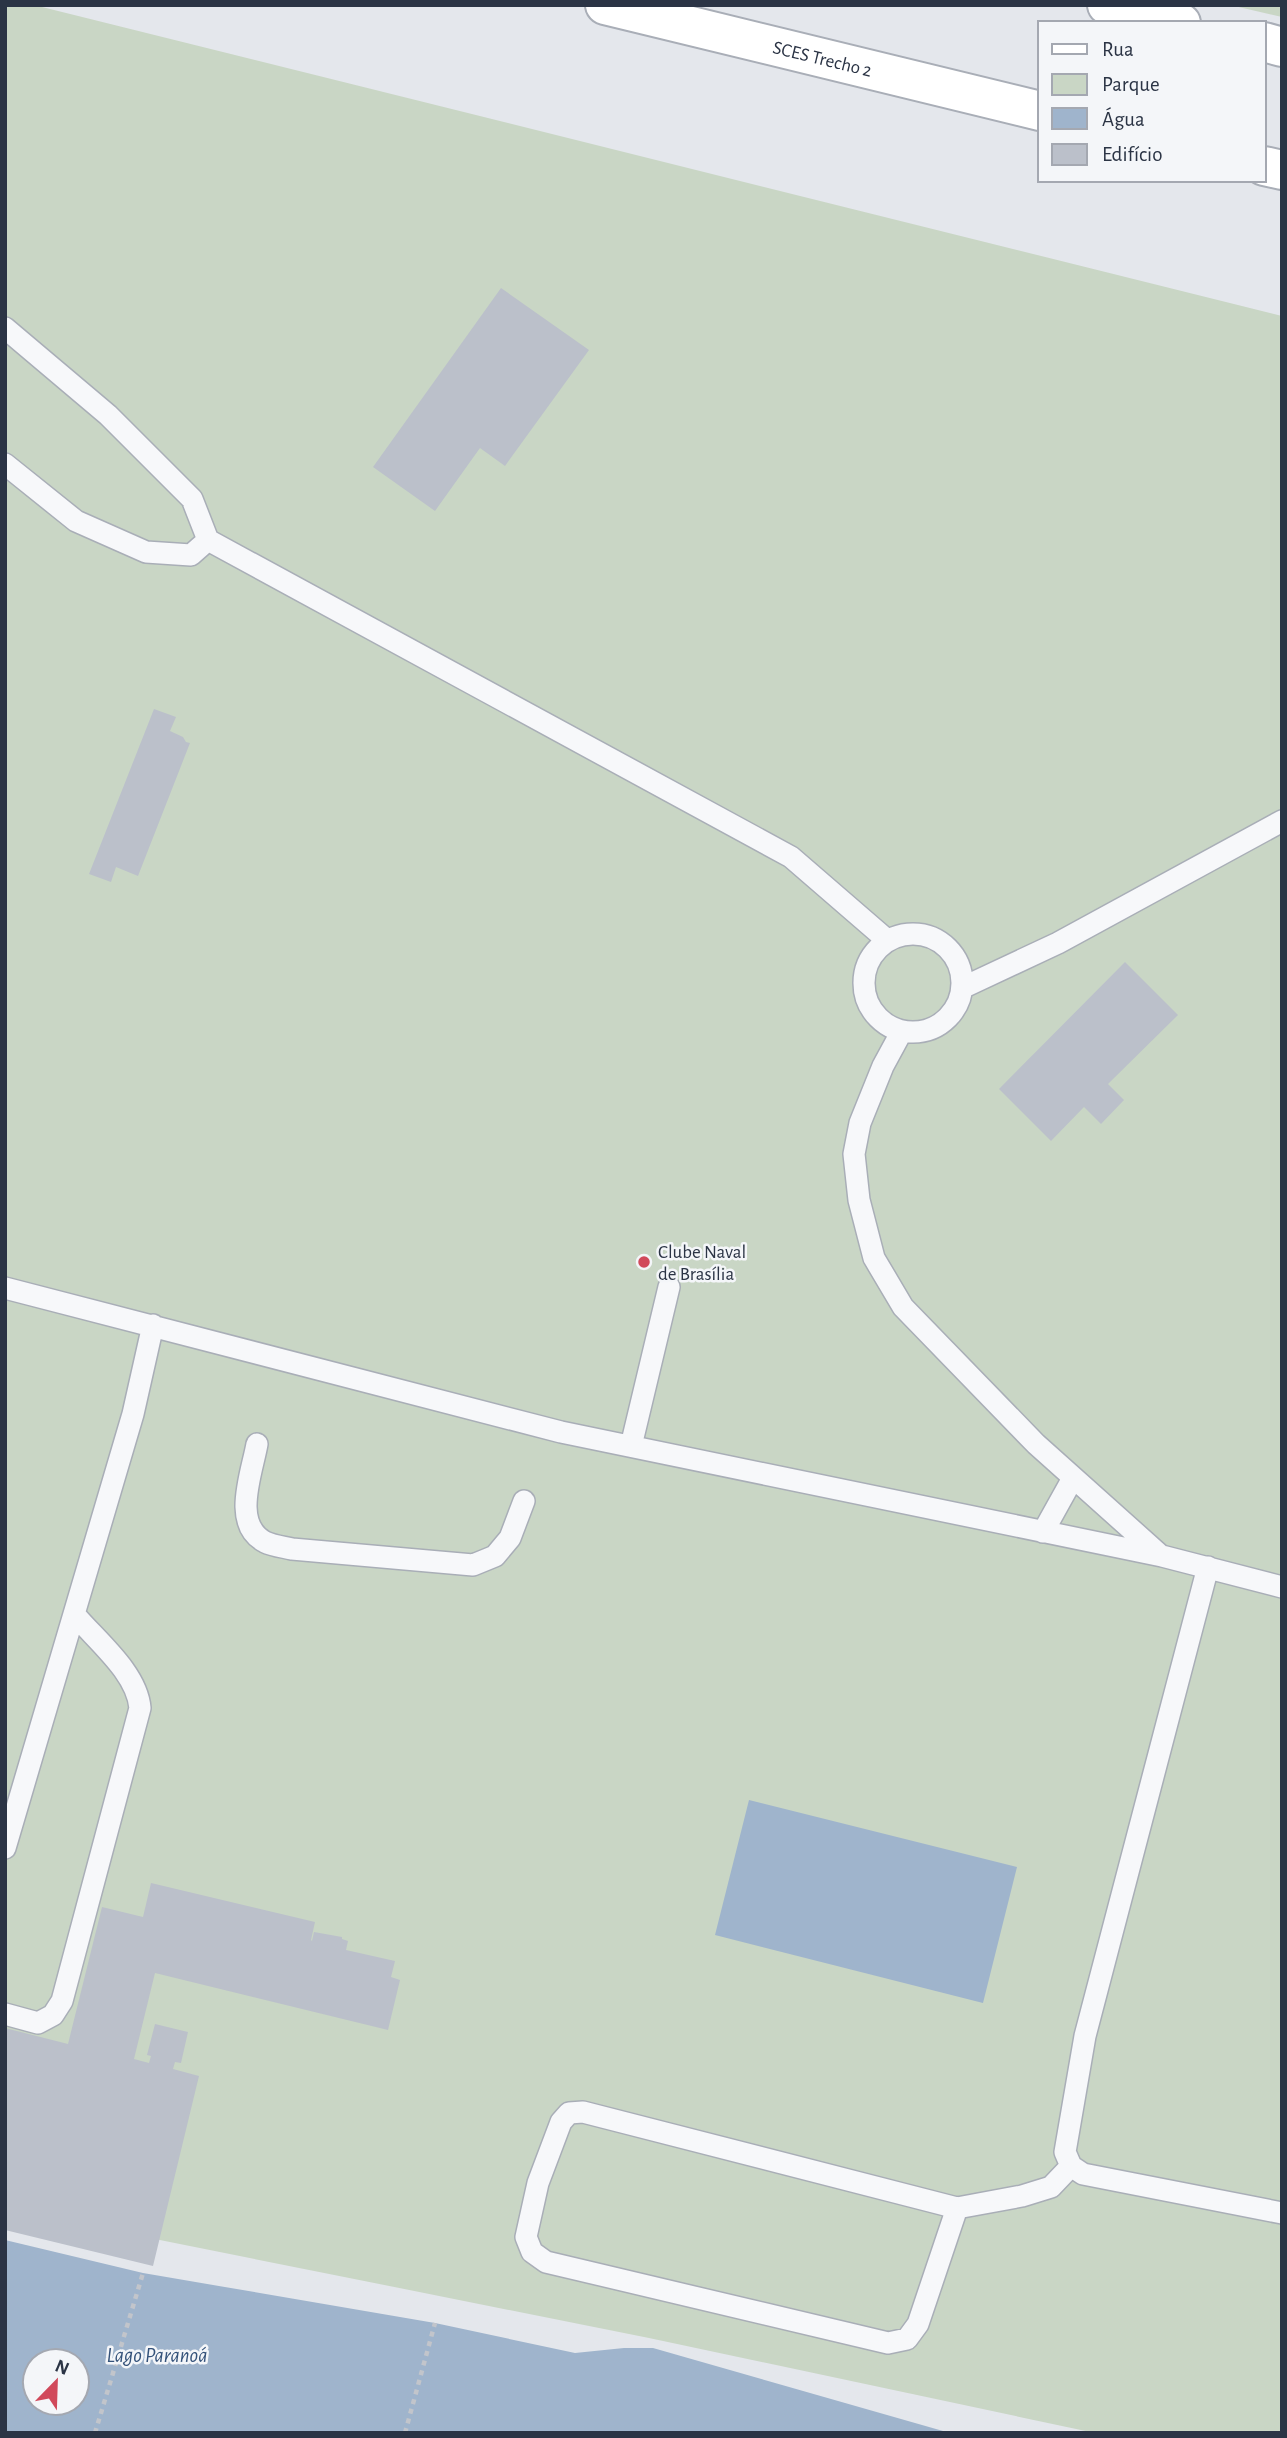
<svg xmlns="http://www.w3.org/2000/svg" width="1287" height="2438" font-family="'Alegreya Sans',sans-serif">
	<style>
		.green { fill: #c9d6c5 }
		.water { fill: #9fb4cc; fill-rule: evenodd }
		.building { fill: #bbc0ca }
		.lines { fill: none; stroke-linecap: round; stroke-linejoin: round }
		.service-casing { stroke: #a9aeb7; stroke-width: 24 }
		.secondary-casing { stroke: #a9aeb7; stroke-width: 42 }
		.path { stroke: #c2c5cb; stroke-width: 4.5; stroke-dasharray: 5 5; stroke-linecap: butt }
		.service { stroke: #f7f8fa; stroke-width: 21 }
		.secondary { stroke: #fff; stroke-width: 38 }
		.poi-dot { fill: #d1495b; stroke: #f4f6f9; stroke-width: 2.5 }
		.labels { text-anchor: middle; stroke-width: 5; stroke-linejoin: round; paint-order: stroke }
		.street-label { font-size: 19px; fill: #2b3445; stroke: #f4f6f9 }
		.poi-label { font-size: 19px; fill: #2b3445; stroke: #f4f6f9; text-anchor: start }
		.water-label { font-size: 21px; font-style: italic; fill: #34527a; stroke: #f4f6f9 }
	</style>
	<rect width="100%" height="100%" fill="#e4e7ec"/>
	<path class="green" d="M5,5H34L1282,316V2433H1095L649,2338L5,2209Z
		M1230,5H1282V17Z"/>
	<path class="water" d="M749,1800L1017,1867L983,2003L715,1935Z
		M5,2240L143,2273L435,2323L575,2353L624,2348H653L950,2433H5ZM35,2361H77V2403H35Z"/>
	<path class="building" d="M501,288L589,350L505,466L480,448L435,511L373,467Z
		M154,709L176,717L170,731L183,737L186,742L190,743L138,876L116,867L111,882L89,874Z
		M1125,962L1178,1015L1108,1084L1124,1100L1101,1124L1084,1107L1051,1141L999,1089Z
		M151,1883L315,1922L311,1940L312,1941L314,1932L342,1937V1939L348,1941L346,1950L395,1961L391,1977L400,1980L388,2030L155,1973L134,2059L149,2063L151,2056L147,2055L155,2024L188,2032L181,2063L175,2062L173,2069L199,2076L153,2266L5,2230V2028L68,2044L102,1907L143,1917Z"/>
	<g class="lines">
		<defs>
			<path id="service" d="M5,328L108,415L192,499L208,540L791,857L887,940
				M5,464L76,521L146,552L191,555L208,540
				M864 983a49 49 0 1 1 98 0a49 49 0 1 1-98 0Z
				M962,988L1058,943L1282,821
				M902,1031L883,1066L860,1123L854,1154L859,1200L874,1258L903,1307L1036,1444L1160,1555
				M5,1288L561,1432L1162,1556L1282,1587
				M257,1444C252,1473 231,1524 265,1542C273,1546 284,1547 292,1549L473,1565L495,1556L510,1538L524,1501
				M631,1446L669,1287
				M1043,1532L1073,1478
				M1208,1567L1085,2036L1065,2152L1071,2166L1083,2174L1282,2213
				M5,1848L133,1414L153,1325
				M5,2014L38,2023L53,2015L62,2001L140,1708C137,1673 98,1642 75,1615
				M957,2208L918,2324L907,2339L888,2343L546,2262L532,2252L526,2237L538,2183L561,2122L569,2113L583,2112L957,2208L1022,2196L1051,2187L1071,2166"/>
			<g id="secondary">
				<path id="s1" d="M605,5L1040,111"/>
				<path d="M1107,5L1181,23"/>
				<path d="M1264,42L1282,47"/>
				<path d="M1264,166L1282,170"/>
			</g>
		</defs>
		<use href="#service" class="service-casing"/>
		<use href="#secondary" class="secondary-casing"/>
		<path class="path" d="M95,2433L143,2273
			M405,2433L435,2323"/>
		<use href="#service" class="service"/>
		<use href="#secondary" class="secondary"/>
	</g>
	<circle class="poi-dot" cx="644" cy="1262" r="7"/>
	<g class="labels">
		<g class="street-label">
			<text dy="7" stroke="none"><textPath href="#s1" startOffset="224">SCES Trecho 2</textPath></text>
		</g>
		<g class="poi-label">
			<text x="658" y="1258">Clube Naval<tspan x="658" dy="22">de Brasília</tspan></text>
		</g>
		<g class="water-label">
			<text x="157" y="2362">Lago Paranoá</text>
		</g>
	</g>
	<rect width="1287" height="2438" fill="none" stroke="#2b3445" stroke-width="14"/>
	<rect x="1038" y="21" width="228" height="161" fill="#f4f6f9" stroke="#a4a8b1" stroke-width="2"/>
	<rect x="1052" y="44" width="35" height="10" fill="#ffffff" stroke="#a4a8b1" stroke-width="2"/>
	<text x="1102" y="56" font-size="21" fill="#2b3445">Rua</text>
	<rect x="1052" y="74" width="35" height="21" fill="#c9d6c5" stroke="#a4a8b1" stroke-width="2"/>
	<text x="1102" y="91" font-size="21" fill="#2b3445">Parque</text>
	<rect x="1052" y="108" width="35" height="21" fill="#9fb4cc" stroke="#a4a8b1" stroke-width="2"/>
	<text x="1102" y="126" font-size="21" fill="#2b3445">Água</text>
	<rect x="1052" y="144" width="35" height="21" fill="#bbc0ca" stroke="#a4a8b1" stroke-width="2"/>
	<text x="1102" y="161" font-size="21" fill="#2b3445">Edifício</text>
	<g transform="translate(56 2382) rotate(23)"><circle r="33" fill="#f4f6f9" stroke="#a4a8b1" stroke-width="2"/>
	<path d="M0-5L12 26L0 18L-12 26Z" fill="#d1495b"/>
	<text y="-10" font-size="19" font-weight="bold" text-anchor="middle" fill="#2b3445">N</text>
	</g>
</svg>
